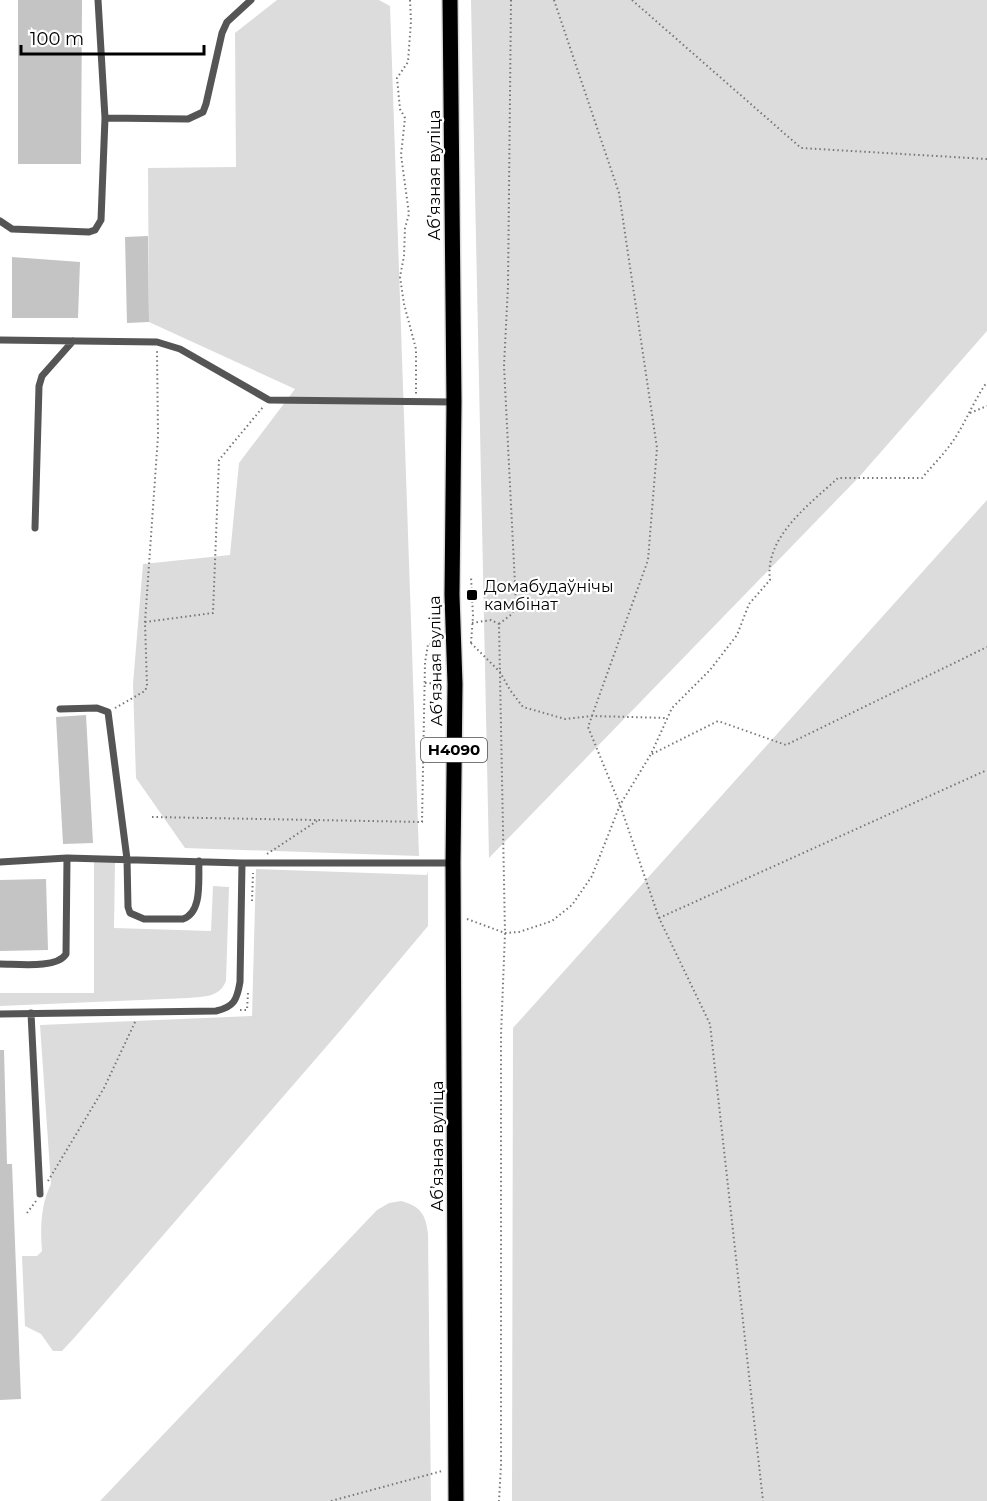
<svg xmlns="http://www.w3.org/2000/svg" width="987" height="1501" font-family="Montserrat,sans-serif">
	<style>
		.green { fill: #dcdcdc }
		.building { fill: #c4c4c4 }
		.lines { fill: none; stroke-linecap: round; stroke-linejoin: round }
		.primary-casing { stroke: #dbdbdb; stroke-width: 18 }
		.path { stroke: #777; stroke-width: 2; stroke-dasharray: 1.5 3; stroke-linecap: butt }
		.service { stroke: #555; stroke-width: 7 }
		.primary { stroke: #000; stroke-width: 15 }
		.poi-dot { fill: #000; stroke: #fff; stroke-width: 2 }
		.labels { text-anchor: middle; stroke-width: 4.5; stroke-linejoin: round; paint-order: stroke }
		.shield { fill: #fff; stroke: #4c4c4c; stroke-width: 1.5 }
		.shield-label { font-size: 15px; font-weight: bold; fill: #000 }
		.street-label { font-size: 16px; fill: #000; stroke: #fff }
		.poi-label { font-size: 16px; fill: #000; stroke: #fff; text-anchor: start }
	</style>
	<rect width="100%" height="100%" fill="#fff"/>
	<path class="green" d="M277,0H379L390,6L419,856L185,848L136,778L133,684L143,564L230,555L239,463L295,389L149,322L148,168L236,167L235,33Z
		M471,0H987V331L859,477L489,858Z
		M987,500V1501H512L513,1028Z
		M94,858L115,862L114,928L211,931L213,886L229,887L226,981C219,998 205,996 188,998L0,1006V993H94Z
		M256,869L427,875L428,870V926L339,1032L75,1337L62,1351H53L41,1334L25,1326L22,1256H37L42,1251C40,1229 41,1203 51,1184L40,1025L252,1016Z
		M401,1201C420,1206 426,1214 428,1234L431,1501H100L377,1210L389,1203Z"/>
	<path class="building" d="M18,0H82L81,164H18Z
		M148,236L149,322L127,323L125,237Z
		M12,257L80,262L78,318H12Z
		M86,715L93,843L63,844L56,717Z
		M46,879L48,950L0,951V880Z
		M0,1050H4L7,1164H12L21,1399L0,1400Z"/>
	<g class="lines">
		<defs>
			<path id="primary" d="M450,0L454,402L452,595L455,684L453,863L456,1501"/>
		</defs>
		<use href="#primary" class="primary-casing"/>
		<path class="path" d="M410,0L411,21L408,62L397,78L400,109L405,118L401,155L409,214L405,228L404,256L400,277L404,304L416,349V394
			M554,0L619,193L657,448L648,560L588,727L620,805L659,918L710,1024L763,1501
			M632,0L801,148L987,159
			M970,413L987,406
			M145,622L213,613L219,460L263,407
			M472,623L491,620L499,624L505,933L501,1035V1465L499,1501
			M499,624L512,614L516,604L504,366L508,286L511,0
			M471,643L500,672L510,690L523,707L565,719L592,716L667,718
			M471,643L473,616L471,577
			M425,683L443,684
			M115,708L145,691L147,686L145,622L158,436L157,351
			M652,754L718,721L786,745L987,647
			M152,817L422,822L425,663L428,644H433
			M267,854L317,821
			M252,901L253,873
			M659,918L987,770
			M467,919L505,933L519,932L552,921L572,905L592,876L620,805L651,754L672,708L710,670L737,635L749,604L770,580C764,537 810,504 838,478H922C932,466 944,454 953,441C966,422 974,400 987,382
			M240,1010H247L248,993
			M48,1181L104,1088L136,1020
			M27,1213L36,1201
			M331,1501L442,1471"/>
		<path class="service" d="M98,0L105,118
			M0,221L12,229L89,232L95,230L101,220L105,118L188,119L203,112L206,104L222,33L227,22L251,0
			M0,340L157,342L180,349L269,400L454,402
			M35,528L39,386L42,376L73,341
			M60,709L97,708L108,712L127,859L128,907L130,913L144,919H183C203,912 198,879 199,861
			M0,862L67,858L242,863
			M0,964C17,964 57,969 66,954L67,858
			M31,1013L40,1194
			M0,1014L216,1011C234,1007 237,1000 240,982L242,863H453"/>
		<use href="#primary" class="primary"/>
	</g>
	<rect class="poi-dot" x="466" y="589" width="12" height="12" rx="3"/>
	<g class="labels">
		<rect class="shield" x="421" y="738" width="66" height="24" rx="4.5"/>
		<g class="shield-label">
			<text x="454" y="755">Н4090</text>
		</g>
		<g class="street-label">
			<text transform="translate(434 175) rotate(-90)" y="6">Абʼязная вуліца</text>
			<text transform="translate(435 661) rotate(-91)" y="6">Абʼязная вуліца</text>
			<text transform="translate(437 1146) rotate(-90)" y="6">Абʼязная вуліца</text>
		</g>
		<g class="poi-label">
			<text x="484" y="592">Домабудаўнічы<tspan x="484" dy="18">камбінат</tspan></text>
		</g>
	</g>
	<path d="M21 45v9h183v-9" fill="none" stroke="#000000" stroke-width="3"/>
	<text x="30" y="45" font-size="18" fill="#000000" stroke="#ffffff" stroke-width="4.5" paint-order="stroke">100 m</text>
</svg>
